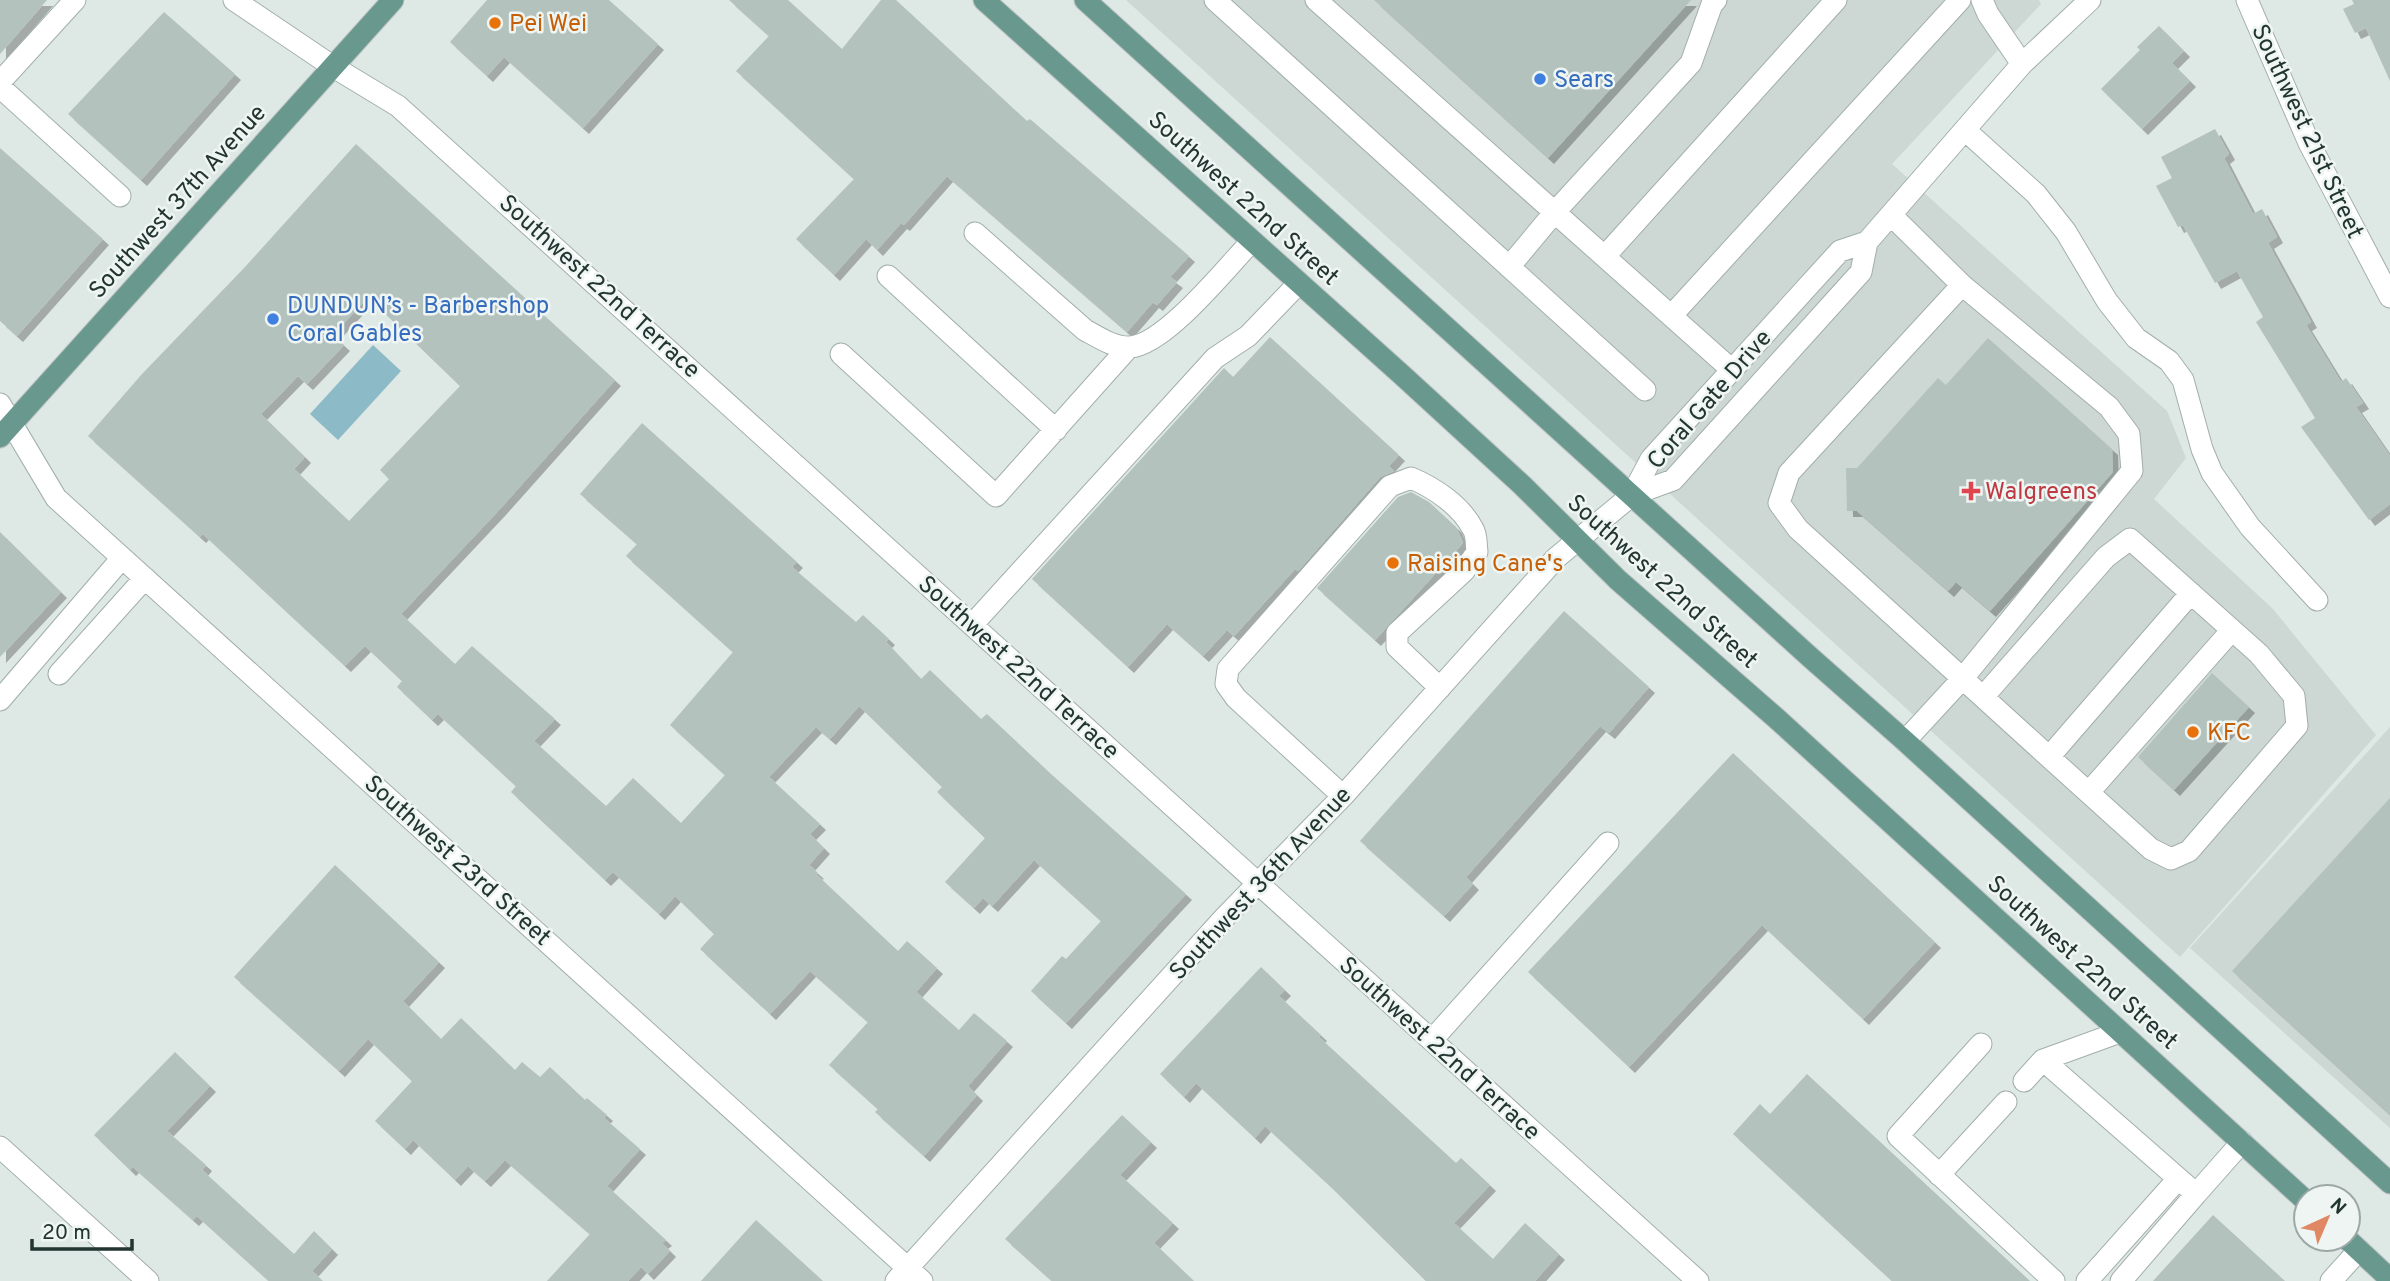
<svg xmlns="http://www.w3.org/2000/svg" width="2390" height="1281" font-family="Overpass,sans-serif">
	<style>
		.built { fill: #cdd7d3 }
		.water { fill: #8cbbc7 }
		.building { fill: #b4c2bd; fill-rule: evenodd; filter: url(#shadow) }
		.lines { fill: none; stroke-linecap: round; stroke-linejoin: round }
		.minor-casing { stroke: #a2afab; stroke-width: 23 }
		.major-casing { stroke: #bdc2c1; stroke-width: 23 }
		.minor { stroke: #fff; stroke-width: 21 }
		.major { stroke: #68988e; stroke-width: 21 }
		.food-dot { fill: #e8710a; stroke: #eef5f2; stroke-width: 2.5 }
		.shop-dot { fill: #3f7fe0; stroke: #eef5f2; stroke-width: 2.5 }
		.health-dot { fill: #e0444e; stroke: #eef5f2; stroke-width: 2.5 }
		.labels { text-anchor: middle; stroke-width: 5; stroke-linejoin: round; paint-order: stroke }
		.food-label { font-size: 24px; fill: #c56008; stroke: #eef5f2; text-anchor: start }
		.shop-label { font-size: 24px; fill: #366cbe; stroke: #eef5f2; text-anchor: start }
		.street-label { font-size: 24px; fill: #223531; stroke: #eef5f2 }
		.health-label { font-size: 24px; fill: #be3a42; stroke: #eef5f2; text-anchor: start }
	</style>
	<defs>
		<filter id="shadow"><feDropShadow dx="6" dy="6" stdDeviation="0" flood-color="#0004"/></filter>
	</defs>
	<rect width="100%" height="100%" fill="#dee8e4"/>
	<path class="built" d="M1126,0H2039L2041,4L1892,164L2167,411L2186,458L2154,499L2273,609L2376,735L2180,957Z
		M2390,727V1128L2190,948Z"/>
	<path class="water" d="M373,345L401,371L338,440L310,414Z"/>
	<path class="building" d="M0,0H47L0,54Z
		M487,0H609L658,44L583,128L504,57L487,76L450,42Z
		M729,0H788L842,49L881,0H896L1027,121L1030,119L1189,256L1170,277L1177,282L1157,305L1153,302L1127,332L947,176L904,225L901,223L877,250L866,239L834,275L796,239L854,179L736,71L769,36Z
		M1374,0H1691L1548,158Z
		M2352,0H2390V81L2366,28L2355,33L2343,9L2354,4Z
		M164,12L235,74L141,180L68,114Z
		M2159,26L2184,51L2172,63L2190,81L2142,129L2101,89L2140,50L2137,47Z
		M2215,129L2229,154L2224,158L2253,214L2262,209L2277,237L2268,243L2311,322L2306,325L2341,382L2346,378L2363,403L2356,407L2390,456V504L2369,520L2301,427L2315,418L2256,322L2263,317L2237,271L2215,283L2183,225L2178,227L2156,186L2172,178L2161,157Z
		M356,144L615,380L499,510L401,614L455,664L472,646L555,719L534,741L606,806L633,778L681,823L725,775L670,725L733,652L626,556L637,544L580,494L642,423L797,562L792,567L856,622L863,615L889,639L886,642L921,679L930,670L981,719L987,714L1051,774L1186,894L1066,1023L1031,991L1062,956L1066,959L1101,921L1034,860L992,906L983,898L974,908L945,882L985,838L937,792L942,787L859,706L830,739L816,727L769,777L820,824L810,834L824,848L809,865L818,873L816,874L898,951L907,941L937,968L916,992L959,1030L974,1013L1007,1041L968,1086L977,1095L924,1156L875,1112L878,1109L829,1065L868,1022L810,971L770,1014L700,949L714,934L675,896L659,914L613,872L605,880L511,792L516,786L438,714L432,720L397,687L402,681L365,646L345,666L203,534L200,537L88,436L142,374L245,267ZM368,297L460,386L380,470L389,479L349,521L294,469L305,457L261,414L298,376L307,384L344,345L333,335Z
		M0,148L103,239L17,336L0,321Z
		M1270,337L1399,455L1389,466L1394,471L1380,477L1298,571L1295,569L1234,636L1227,630L1203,656L1167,624L1128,667L1032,579L1224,368L1233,377Z
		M1988,338L2112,449L2113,472L1990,611L1956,582L1948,591L1857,511H1847L1846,468H1857L1938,378L1946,385Z
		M1411,492L1429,502L1456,527L1463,543L1375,640L1317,588L1398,497Z
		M0,532L61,592L0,657Z
		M1564,611L1649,687L1609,733L1600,726L1466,877L1473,884L1444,916L1360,841Z
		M2212,673L2249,707L2174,790L2138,757Z
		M1733,753L1935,942L1863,1019L1762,925L1629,1067L1528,972Z
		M2390,798V1115L2232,971Z
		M335,865L439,962L403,1001L441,1039L461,1018L515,1070L522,1062L540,1077L550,1067L585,1100L587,1098L607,1115L604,1118L640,1149L607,1186L666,1240L662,1243L670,1251L648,1274L641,1267L628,1281H547L590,1234L505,1160L485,1181L468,1166L455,1180L413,1140L405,1149L375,1121L412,1081L368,1039L339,1071L234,977Z
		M1261,967L1285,990L1279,996L1321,1035L1319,1037L1456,1163L1461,1158L1490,1185L1454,1223L1493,1259L1525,1223L1559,1254L1535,1281H1426L1329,1185L1265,1126L1255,1138L1196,1083L1184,1097L1160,1074Z
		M175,1052L210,1086L167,1131L206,1165L202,1170L294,1254L314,1231L332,1249L312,1271L323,1281H269L197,1216L193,1220L133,1167L130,1170L94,1135Z
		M1807,1074L2030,1281H1892L1733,1134L1760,1104L1770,1114Z
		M1122,1115L1151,1142L1120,1175L1173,1223L1154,1243L1194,1281H1052L1005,1239Z
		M2213,1215L2285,1281H2153Z
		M756,1220L823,1281H701Z"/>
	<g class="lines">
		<defs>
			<path id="minor" d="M234,0L332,66L398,106L1698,1281
				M1215,0L1645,390
				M1316,0L1732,370
				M1982,0L1988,14L2022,64
				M2247,0L2309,143L2390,297
				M0,82L75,0
				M0,87L120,196
				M1965,130L2036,194L2066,232L2107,301L2136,338L2169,361L2183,380L2202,449L2212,473L2250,527L2317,600
				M1891,215L1962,285L2109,407L2129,434L2132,471L1963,678L1905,741
				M975,233L1085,330C1098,337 1114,348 1130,347C1165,345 1227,267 1252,241
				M1605,256L1836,0
				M1509,267L1554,213L1691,63L1712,4L1716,0
				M888,276L1056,430
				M1962,285L1789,473L1779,503L1798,529L2049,757L2151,849L2171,859L2189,851L2297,726L2294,696L2259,654L2130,539L2106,557L1983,697
				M1672,315L1960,0
				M841,354L996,496L1129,347
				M0,404L56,498L922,1281
				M1632,495L1651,459L1840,251L1867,242L2022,64L2090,0
				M972,625L1215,358L1248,336L1299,283
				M59,674L145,578
				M0,700L122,558
				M2049,757L2191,593
				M2089,792L2232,630
				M1343,796L1236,698L1226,684L1228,669L1390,486L1411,478C1435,488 1461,506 1473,529C1477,535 1476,545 1477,552L1464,571L1397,633V647L1440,688
				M1432,1040L1608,843
				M1981,1044L1898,1136L2054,1281
				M2043,1060L2196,1194L2242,1142
				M2024,1081L2043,1060L2120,1032
				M0,1147L148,1281
				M1939,1175L2006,1102
				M896,1281L1224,918L1343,796L1556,558L1632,495L1673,480L1861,272L1867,242
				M2087,1281L2178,1179
				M2121,1281L2196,1194
				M2331,1281L2359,1250"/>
			<path id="major" d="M984,0L1402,375L1522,485L1618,580L1776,718L2306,1201
				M1085,0L1811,658L1905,741L2390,1183
				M0,437L393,0
				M2347,1239L2390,1279"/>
		</defs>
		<use href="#minor" class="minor-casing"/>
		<use href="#major" class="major-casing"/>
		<use href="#minor" class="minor"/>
		<use href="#major" class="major"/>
	</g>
	<g class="food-dot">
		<circle cx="495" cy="23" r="7"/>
		<circle cx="1393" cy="563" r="7"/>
		<circle cx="2193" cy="732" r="7"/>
	</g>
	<g class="shop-dot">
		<circle cx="1540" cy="79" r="7"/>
		<circle cx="273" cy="319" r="7"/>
	</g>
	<path class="health-dot" d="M1967.5 480.5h7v7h7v7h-7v7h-7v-7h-7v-7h7z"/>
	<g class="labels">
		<g class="food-label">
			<text x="509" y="31">Pei Wei</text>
			<text x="1407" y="571">Raising Cane's</text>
			<text x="2207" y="740">KFC</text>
		</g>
		<g class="shop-label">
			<text x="1554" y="87">Sears</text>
			<text x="287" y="313">DUNDUN’s - Barbershop<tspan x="287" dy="28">Coral Gables</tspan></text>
		</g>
		<g class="street-label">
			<text transform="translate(2308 131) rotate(65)" y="8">Southwest 21st Street</text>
			<text transform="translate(1244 198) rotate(42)" y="8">Southwest 22nd Street</text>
			<text transform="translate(177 201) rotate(-48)" y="8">Southwest 37th Avenue</text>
			<text transform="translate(600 286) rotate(42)" y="8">Southwest 22nd Terrace</text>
			<text transform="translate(1709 399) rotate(-49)" y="8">Coral Gate Drive</text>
			<text transform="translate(1663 581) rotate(42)" y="8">Southwest 22nd Street</text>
			<text transform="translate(1019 667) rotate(42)" y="8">Southwest 22nd Terrace</text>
			<text transform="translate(458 860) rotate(42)" y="8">Southwest 23rd Street</text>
			<text transform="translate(1260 883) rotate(-47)" y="8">Southwest 36th Avenue</text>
			<text transform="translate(2083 962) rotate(42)" y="8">Southwest 22nd Street</text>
			<text transform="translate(1440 1048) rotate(42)" y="8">Southwest 22nd Terrace</text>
		</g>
		<g class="health-label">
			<text x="1985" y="499">Walgreens</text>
		</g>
	</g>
	<g transform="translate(2327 1218) rotate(44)"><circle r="33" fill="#eef5f2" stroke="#9ca8a5" stroke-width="2"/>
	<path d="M0-5L12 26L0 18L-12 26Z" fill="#e08863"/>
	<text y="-10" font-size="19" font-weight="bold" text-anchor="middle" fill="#223531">N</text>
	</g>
	<path d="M32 1239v10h100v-10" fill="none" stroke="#223531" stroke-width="3.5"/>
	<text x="42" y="1239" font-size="21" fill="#223531" stroke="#eef5f2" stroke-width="5" paint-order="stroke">20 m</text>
</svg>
